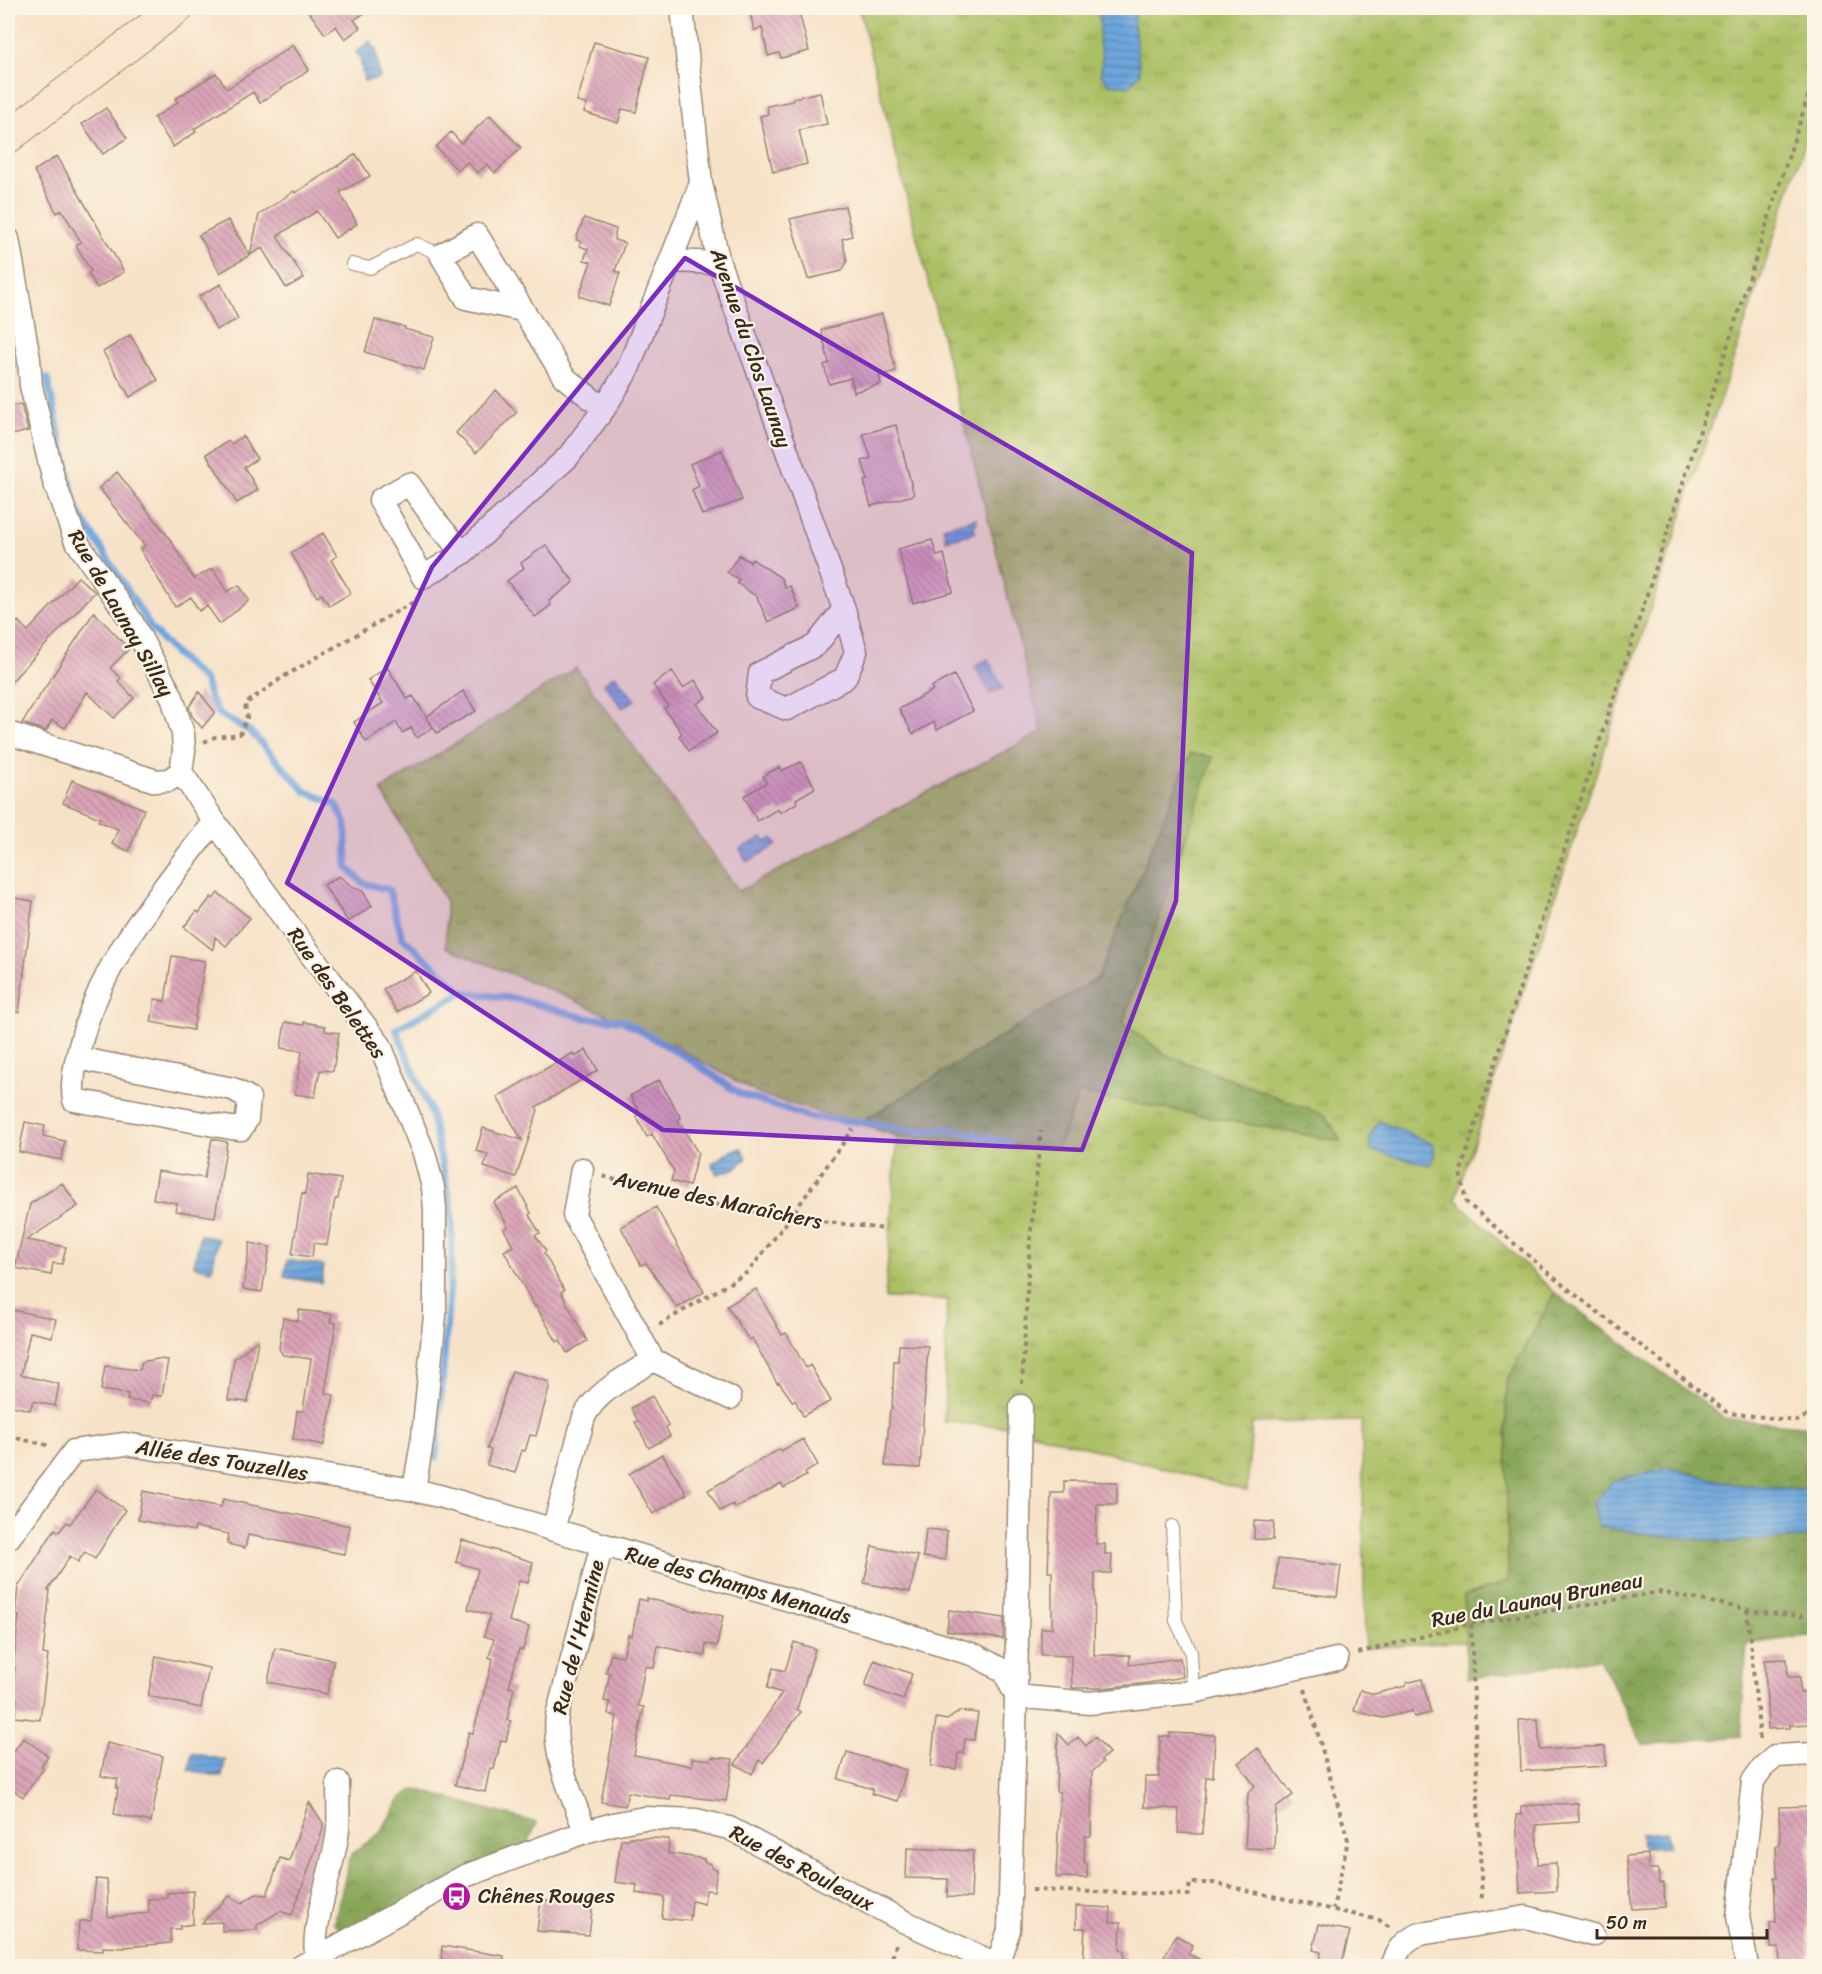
<svg xmlns="http://www.w3.org/2000/svg" width="1822" height="1974" font-family="Sriracha,sans-serif">
	<style>
		.grass { fill: url(#grass-tufts); stroke: #737440; stroke-width: 1.5 }
		.forest { fill: url(#forest-crowns); stroke: #62683c; stroke-width: 1.5 }
		.water { fill: url(#water-rules); stroke: #54687e; stroke-width: 1.5 }
		.lines { fill: none; stroke-linecap: round; stroke-linejoin: round }
		.stream { stroke: #6da6dd; stroke-width: 7 }
		.building { fill: url(#building-back-hatch) }
		.lane-casing { stroke: #988672; stroke-width: 14 }
		.street-casing { stroke: #988672; stroke-width: 25 }
		.secondary-casing { stroke: #988672; stroke-width: 34 }
		.path { stroke: #988672; stroke-width: 4; stroke-dasharray: 4.5 4.5; stroke-linecap: butt }
		.lane { stroke: #fff; stroke-width: 12 }
		.street { stroke: #fff; stroke-width: 22 }
		.secondary { stroke: #fce5cf; stroke-width: 32 }
		.marked { fill: #7b2cbf; fill-opacity: 0.2; stroke: #7b2cbf; stroke-width: 4.5; stroke-linejoin: round }
		.labels { text-anchor: middle; stroke-width: 4.5; stroke-linejoin: round; paint-order: stroke }
		.street-label { font-size: 21px; fill: #3b2a1e; stroke: #fcf5e5 }
		.poi-label { font-size: 21px; fill: #3b2a1e; stroke: #fcf5e5; text-anchor: start }
	</style>
	<defs>
		<pattern id="grass-tufts" width="24" height="20" patternUnits="userSpaceOnUse" patternTransform="scale(1.5)"><rect width="24" height="20" fill="#abbf63"/><path d="M3 7l-1-3M5 7V3M7 7l1-3M15 17l-1-3M17 17v-4M19 17l1-3" fill="none" stroke="#8c9b51"/></pattern>
		<pattern id="forest-crowns" width="20" height="18" patternUnits="userSpaceOnUse" patternTransform="scale(1.5)"><rect width="20" height="18" fill="#88a659"/><path d="M2 6a3 3 0 1 1 6 0M12 15a3 3 0 1 1 6 0" fill="none" stroke="#708749"/></pattern>
		<pattern id="water-rules" width="6" height="5" patternUnits="userSpaceOnUse" patternTransform="scale(1.5)"><rect width="6" height="5" fill="#6da6dd"/><path d="M0 2.5h6" fill="none" stroke="#5b87b3"/></pattern>
		<pattern id="building-back-hatch" width="6" height="6" patternUnits="userSpaceOnUse" patternTransform="scale(1.5)"><rect width="6" height="6" fill="#daa4b8"/><path d="M-1 5l2 2M0 0l6 6M5-1l2 2" fill="none" stroke="#b28695"/></pattern>
	</defs>
	<rect width="100%" height="100%" fill="#fcf5e5"/>
	<filter id="ink" filterUnits="userSpaceOnUse"><feTurbulence type="fractalNoise" baseFrequency=".0167" numOctaves="2"/><feDisplacementMap in="SourceGraphic" scale="12" xChannelSelector="R" yChannelSelector="G"/><feConvolveMatrix kernelMatrix="1 2 1 2 8 2 1 2 1" color-interpolation-filters="sRGB"/></filter>
	<filter id="wash" filterUnits="userSpaceOnUse"><feTurbulence type="fractalNoise" baseFrequency=".008" numOctaves="4" result="noise"/><feDisplacementMap in="SourceGraphic" scale="24" xChannelSelector="R" yChannelSelector="G"/><feGaussianBlur stdDeviation="1.35" result="paint"/><feColorMatrix in="noise" values="0 0 0 0 0 0 0 0 0 0 0 0 0 0 0 0 0 1.4 0 .05"/><feComposite in="paint" operator="in"/></filter>
	<g filter="url(#wash)">
		<rect width="100%" height="100%" fill="#f6e2c7"/>
		<path class="grass" d="M859,8H1814V116L1455,1199L1555,1293L1506,1383L1508,1582L1464,1596L1467,1641L1365,1648L1362,1421L1252,1423L1247,1491L1012,1427L944,1422L947,1300L885,1298L897,1136L1058,1148L1079,1093L1341,1141L1326,1116L1166,1055L1123,1023L1212,757L1190,755L1098,978L858,1124L759,1094L669,1043L567,997L446,947V901L381,790L576,668L739,891L1042,732Z"/>
		<path class="forest" d="M1190,754L1213,757L1123,1023L1166,1055L1326,1116L1341,1141L1079,1093L1058,1148L897,1136L858,1124L1098,978Z
			M1555,1293L1724,1418L1809,1427L1814,1425V1490L1733,1484L1670,1468L1593,1503L1599,1527L1663,1536L1731,1542L1814,1537V1635L1747,1644L1740,1736L1643,1745L1599,1658L1467,1679L1464,1596L1508,1582L1506,1383Z
			M415,1789L537,1823L526,1847L343,1933L334,1923L351,1854L380,1833L401,1798Z"/>
		<path class="water" d="M1096,8H1135L1134,24L1140,74L1129,86L1109,84L1101,75L1102,55L1099,42L1100,21Z
			M370,41L376,51L380,78L364,81L360,57L356,52Z
			M976,518L977,523L974,526L975,533L946,540L943,527Z
			M988,659L1003,688L990,694L975,666Z
			M615,675L635,700L622,708L604,683Z
			M763,837L766,842L773,838L777,845L747,862L740,849Z
			M1379,1121L1433,1144C1435,1153 1435,1157 1430,1165L1371,1151L1369,1138Z
			M741,1148L747,1158L734,1169L717,1174L712,1164L714,1162L729,1152Z
			M200,1235L218,1239L212,1270L194,1266Z
			M287,1260L324,1266L321,1283L284,1277Z
			M1670,1468L1733,1484L1814,1490V1537L1731,1542L1663,1536L1599,1527L1593,1503L1614,1480Z
			M192,1753L225,1760L222,1777L189,1770Z
			M1667,1832L1668,1847L1642,1848L1641,1834Z"/>
		<g class="lines">
			<path class="stream" d="M8,360L14,367
				M47,378L76,508L151,628L174,653L205,681L210,699L218,713L251,732L305,791L336,804L346,824L347,867L363,883L389,890L402,937L463,992L396,1029L431,1113L452,1212V1258L436,1457
				M463,992L517,999L585,1018L622,1020L691,1060L740,1094L808,1117L870,1123L917,1132L949,1129L1008,1143"/>
		</g>
		<g id="blocks">
			<path class="building" d="M306,8H372L354,20L360,28L345,39L336,26L325,34Z
				M749,8H798L809,51L781,58L779,53L768,56L762,28L754,30Z
				M594,42L649,57L636,112L622,109L618,123L584,112L587,104L577,102Z
				M293,45L309,70L260,103L253,92L194,129L196,132L173,147L154,118L178,102L175,99L216,73L227,89Z
				M820,92L827,124L799,130L807,164L773,172L760,116L768,114L767,106L793,101V98Z
				M106,108L127,138L103,154L82,124Z
				M490,115L521,148L495,173L487,164L478,173L467,162L458,171L436,147L451,132L461,143Z
				M356,154L370,176L340,192L357,224L335,238L317,211L277,236L304,278L286,288L262,248L250,255L259,215L294,191L295,193Z
				M57,156L124,272L97,288L88,273L91,271L76,245L81,242L62,210L57,213L34,171Z
				M845,206L852,236L842,239L847,261L842,271L808,279L790,219Z
				M584,218L616,229L614,240L625,243L615,271L620,273L609,306L579,296L591,262L584,260L588,249L580,246L581,241L576,240Z
				M228,220L250,255L220,273L199,235Z
				M221,284L238,319L216,330L199,296Z
				M882,314L896,371L879,376L881,384L854,392L851,378L829,384L824,365L829,363L821,330Z
				M375,320L405,327L404,329L434,337L424,370L365,352Z
				M130,335L158,380L130,397L103,352Z
				M496,390L517,412L476,453L456,433Z
				M21,404L28,431L8,436V407Z
				M896,425L914,495L871,506L864,481L868,480L862,461L871,458L863,434Z
				M243,436L257,459L244,467L258,490L237,503L206,454L229,441L231,444Z
				M722,450L742,500L702,515L692,490L699,486L690,464Z
				M117,472L170,539L194,579L213,568L227,592L239,585L249,600L220,624L207,606L199,611L191,597L175,607L140,549L145,546L99,488Z
				M323,533L337,556L331,560L351,593L329,606L322,594L317,597L291,553Z
				M932,540L937,556L944,554L953,592L913,603L898,549Z
				M546,545L574,582L549,601L551,605L535,617L507,581L524,568L521,563Z
				M739,555L750,562L752,559L781,578L785,588L790,586L799,608L768,622L757,597L737,583L739,580L727,572Z
				M78,577L95,592L8,685V632L18,621L28,631Z
				M94,612L129,649L110,668L121,678L118,681L134,698L114,718L87,692L65,728L52,720L46,731L22,723Z
				M387,667L407,699L413,696L433,727L417,738L411,728L402,733L396,722L366,742L354,722L383,703L368,680Z
				M672,671L683,688L695,680L706,697L697,704L717,733L689,751L679,736L682,733L664,708L668,706L653,685Z
				M954,675L973,711L937,730L934,722L913,734L899,709L933,690L931,687Z
				M463,691L476,711L437,733L426,717Z
				M199,692L215,712L202,728L192,716L189,707Z
				M801,762L815,788L796,799L797,803L780,813L778,809L757,821L744,796L766,783L763,776L779,767L781,771Z
				M72,780L144,809L129,851L112,844L118,829L98,821L100,818L63,803Z
				M339,876L353,887L362,890L372,906L348,922L324,885Z
				M218,893L250,918L226,946L215,937L213,950L184,927L197,911L199,913L211,897L213,899Z
				M8,897L33,901L19,1012L8,1011Z
				M172,956L205,961L193,1030L151,1022L155,999L165,1001Z
				M416,971L429,993L397,1012L383,989Z
				M285,1022L304,1025V1022L325,1026V1031L339,1033L333,1071L320,1070L315,1097L295,1094L302,1051L281,1048Z
				M586,1050L598,1070L536,1107L538,1110L516,1177L484,1167L488,1154L476,1151L483,1128L522,1140L497,1097L573,1053L575,1057Z
				M659,1080L681,1118L678,1120L698,1153L689,1186L671,1181L674,1171L652,1134L647,1137L636,1116L640,1113L630,1096Z
				M25,1122L45,1126L43,1136L65,1141L61,1160L19,1152Z
				M212,1139L227,1142L215,1217L175,1211L177,1203L153,1199L158,1171L204,1178Z
				M308,1174L341,1179L338,1199H335L327,1245L314,1243L312,1257L292,1254L302,1193L305,1194Z
				M62,1183L78,1206L27,1240L66,1247L62,1264L53,1263L51,1275L15,1268L30,1204Z
				M518,1188L531,1213L529,1215L540,1233L535,1235L546,1251L544,1253L564,1290L561,1292L587,1341L567,1353L560,1340L557,1342L536,1306L535,1307L504,1251L513,1246L504,1229L508,1226L494,1202Z
				M656,1207L704,1292L677,1308L646,1263L641,1265L621,1227Z
				M250,1243L270,1247L262,1292L243,1289Z
				M756,1289L782,1335L786,1333L806,1368L810,1365L831,1401L803,1416L795,1400L793,1402L779,1382L777,1383L752,1338L749,1340L727,1306Z
				M8,1309L56,1319L52,1337L30,1332L21,1375L59,1384L55,1406L33,1401L30,1410L8,1405Z
				M299,1310L332,1314L330,1322L336,1323L325,1393L334,1395L324,1445L293,1439L297,1411H303L311,1359L283,1355L279,1349L283,1318L298,1321Z
				M258,1340L248,1402L228,1400L234,1359Z
				M899,1345L928,1346L920,1468L885,1466L890,1410H892L894,1361H898Z
				M157,1359L168,1360L162,1396L152,1395L150,1403L127,1400L128,1394L101,1390L105,1366L140,1370L142,1362Z
				M512,1371L549,1382V1389L536,1436L530,1435L525,1451L522,1450L515,1473L487,1465L491,1450L487,1449Z
				M652,1396L668,1425L666,1428L670,1436L649,1448L635,1422L638,1421L631,1408Z
				M803,1439L818,1465L805,1473L806,1476L784,1488L781,1484L735,1508L733,1504L720,1511L708,1490L780,1449L781,1451Z
				M662,1454L687,1494L653,1514L629,1474Z
				M1064,1481L1117,1482V1504H1097L1096,1544H1105V1554H1112L1111,1573H1095L1094,1655H1130L1129,1665L1180,1658L1183,1677L1148,1683L1103,1688H1072L1071,1656L1041,1655V1628H1052V1572H1048L1051,1493H1064Z
				M96,1489L125,1510L95,1559L85,1552L78,1562L70,1556L48,1590H50L43,1654L48,1655L40,1720L15,1717L17,1698L12,1697L15,1667H13L19,1616L15,1615L18,1587L55,1529L59,1532L67,1522L70,1524Z
				M143,1491L221,1507L223,1499L350,1526L344,1554L248,1535L245,1548L227,1544L229,1534L195,1527L194,1531L138,1520Z
				M1254,1521L1274,1522L1273,1540L1254,1539Z
				M926,1529L947,1531L945,1560L923,1557Z
				M462,1540L533,1562L528,1583L519,1581L509,1621L529,1627L523,1650L519,1649L509,1687L514,1688L507,1720L511,1721L506,1741L501,1740L494,1769L490,1768L485,1792L455,1785L469,1732L473,1733L493,1659L489,1657L494,1639L484,1636L490,1615L468,1609L478,1569L456,1562Z
				M872,1546L918,1556L910,1592L864,1583Z
				M1278,1559L1341,1566L1337,1597L1275,1590Z
				M647,1598L695,1611V1610L723,1616L717,1646L706,1644L705,1656L658,1646L654,1668L645,1666L638,1706L644,1707L634,1755L692,1766V1758L711,1760L712,1757L733,1759L726,1801L671,1795L670,1800L628,1792L625,1806L601,1802L617,1716L608,1714L610,1702L604,1701L610,1673H606L611,1654L623,1656L628,1635L632,1636L639,1599L646,1601Z
				M949,1610L1004,1618L1003,1639L947,1631Z
				M794,1642L815,1649L797,1709L801,1712L763,1763L759,1760L752,1774L735,1764L782,1693L767,1688L773,1668L785,1671Z
				M275,1648L334,1660L327,1694L268,1682Z
				M156,1656L209,1668L201,1708L148,1696Z
				M1787,1659L1788,1677H1800V1693H1815V1724L1790,1725V1728L1768,1729L1765,1660Z
				M874,1660L912,1674L903,1700L865,1686Z
				M1422,1679L1431,1713L1414,1717L1412,1711L1383,1718L1354,1711L1360,1690L1374,1694L1406,1686V1683Z
				M960,1711L978,1713L974,1740L965,1739L963,1753H958L956,1769L931,1766L936,1718L947,1720Z
				M1538,1719L1540,1750L1605,1746L1606,1766L1521,1771L1519,1720Z
				M1058,1733L1069,1745L1078,1737L1086,1746L1095,1737L1109,1753L1101,1760L1103,1762L1092,1772L1091,1836H1085L1084,1862L1087,1865V1878L1056,1877L1060,1792L1056,1791Z
				M1170,1733L1215,1735L1213,1777H1206L1202,1834L1178,1833L1179,1809L1144,1807L1145,1777H1159L1160,1736L1170,1737Z
				M23,1738L48,1756L41,1766L44,1768L23,1797L8,1786V1760Z
				M107,1743L163,1756L151,1822L114,1814L118,1788H116L118,1779L101,1776Z
				M1258,1748L1293,1795L1276,1808L1274,1849L1245,1848L1248,1793L1255,1786L1238,1763Z
				M847,1752L906,1770L898,1801L872,1794L873,1789L838,1779Z
				M309,1802L323,1823V1829L292,1915L280,1911L257,1925V1930L222,1931V1922L202,1923L229,1896L242,1903L256,1894L267,1895L280,1858L289,1861Z
				M1578,1803L1579,1822L1536,1825L1538,1864L1556,1863L1557,1891L1520,1893L1516,1815H1521V1806Z
				M1815,1806V1832H1811L1812,1844H1808L1811,1909L1807,1910L1809,1966H1780L1779,1947H1771L1770,1922H1776L1774,1878H1777L1776,1846L1780,1845L1779,1807Z
				M629,1837L669,1839L668,1853L704,1859V1862L711,1864V1868L717,1869L714,1891L706,1890L704,1904L692,1901L690,1921L662,1918L664,1897L636,1893L637,1885L615,1882L621,1839H629Z
				M907,1848L973,1851L971,1898L947,1897L948,1879L906,1878Z
				M1648,1854V1869H1658L1659,1883H1664L1665,1907L1632,1909L1626,1856Z
				M96,1879L107,1880L108,1917L149,1913L148,1899L167,1898V1893L193,1891V1924L180,1926V1929H170L171,1943L125,1947V1948L103,1947V1951L77,1950L79,1921H91Z
				M541,1900L575,1904V1900L593,1903L589,1935L537,1931Z
				M1076,1906L1111,1908L1110,1922H1121L1120,1949L1124,1950V1966H1083L1085,1928H1076Z
				M1319,1924L1350,1931L1341,1966H1318L1321,1952L1313,1950Z
				M1176,1935L1193,1945L1188,1954L1213,1966H1159Z
				M442,1946L504,1956L503,1966H441Z"/>
		</g>
	</g>
	<g filter="url(#ink)">
		<use href="#blocks" fill-opacity="0" stroke="#988672" stroke-width="1.5"/>
		<g class="lines">
			<defs>
				<path id="lane" d="M352,264L370,268L417,244L441,255
					M1172,1526L1176,1621L1191,1652L1193,1692"/>
				<path id="street" d="M682,8L701,183L719,263L844,609L856,652L845,678L787,709L757,697L760,673L816,645L844,609
					M8,239L29,359L31,386L54,481L75,539L132,622L172,697L183,734L184,751L181,772L169,780L156,781L8,733
					M672,261L719,263
					M522,310L466,298L441,255L477,235L564,377L604,409
					M463,553L437,523L409,484L380,500L423,577L463,553L568,457L604,409L628,369L701,183
					M181,772L214,821L302,943L380,1045L424,1153L433,1187L435,1209V1315L423,1436L414,1490
					M77,1058L233,1089L249,1098L247,1119L241,1129L231,1128L74,1100C71,1083 75,1066 79,1050C99,961 161,893 214,821
					M582,1169L574,1215L653,1360
					M553,1530L584,1417C597,1390 629,1376 653,1360L730,1398
					M8,1539L74,1451L125,1444L414,1490L443,1497L975,1655L1004,1671L1016,1696
					M1016,1696L1089,1703L1193,1692L1337,1659
					M585,1832C573,1796 552,1755 557,1716L602,1545
					M997,1965L1009,1930L1016,1696L1021,1406
					M302,1966L465,1876L585,1832L613,1824L644,1818L696,1820L729,1828L903,1921L1000,1966
					M319,1966C305,1937 336,1863 338,1829C339,1814 338,1798 338,1782
					M1392,1966C1398,1950 1403,1941 1420,1934L1526,1917L1593,1935
					M1747,1966L1738,1916L1753,1781L1763,1767L1776,1756L1814,1754"/>
				<path id="secondary" d="M8,137L177,8"/>
			</defs>
			<use href="#lane" class="lane-casing"/>
			<use href="#street" class="street-casing"/>
			<use href="#secondary" class="secondary-casing"/>
			<path class="path" d="M1814,78L1460,1173L1466,1202L1559,1282L1728,1413L1797,1421L1814,1412
				M204,742L215,737L240,734L247,718L245,704L283,677L415,601L416,598
				M603,1176C695,1205 791,1218 886,1229
				M659,1325L748,1272L790,1218L853,1129
				M1022,1384L1030,1240L1041,1131
				M8,1436L51,1446
				M1747,1609L1760,1740
				M1471,1624L1482,1902
				M1358,1653L1471,1624L1660,1592L1761,1612L1814,1618
				M1305,1689L1348,1840L1333,1909
				M1032,1890L1188,1895L1190,1883H1214L1379,1920L1390,1927
				M890,1966L897,1941"/>
			<use href="#lane" class="lane"/>
			<use href="#street" class="street"/>
			<use href="#secondary" class="secondary"/>
		</g>
	</g>
	<path class="marked" d="M685,258L1192,553L1176,901L1082,1150L663,1130L287,883L432,567Z"/>
	<defs>
		<symbol id="bus-disc" viewBox="-11 -11 22 22"><circle r="9.5" fill="#b5179e" stroke="#fcf5e5"/><path d="M-5-6H5V4H4V6H2V4H-2V6H-4V4H-5ZM-3.5-4V0h7V-4ZM-3.5 1.2v1.5H-2V1.2ZM2 1.2v1.5H3.5V1.2Z" fill="#fff"/></symbol>
	</defs>
	<g fill-rule="evenodd">
		<use href="#bus-disc" x="440" y="1880" width="33" height="33"/>
	</g>
	<g class="labels">
		<g class="street-label">
			<text transform="translate(751 348) rotate(71)" y="7">Avenue du Clos Launay</text>
			<text transform="translate(121 613) rotate(60)" y="7">Rue de Launay Sillay</text>
			<text transform="translate(337 993) rotate(55)" y="7">Rue des Belettes</text>
			<text transform="translate(718 1200) rotate(12)" y="7">Avenue des Maraîchers</text>
			<text transform="translate(222 1460) rotate(9)" y="7">Allée des Touzelles</text>
			<text transform="translate(738 1585) rotate(16)" y="7">Rue des Champs Menauds</text>
			<text transform="translate(1537 1600) rotate(-11)" y="7">Rue du Launay Bruneau</text>
			<text transform="translate(578 1637) rotate(-76)" y="7">Rue de l'Hermine</text>
			<text transform="translate(802 1868) rotate(28)" y="7">Rue des Rouleaux</text>
		</g>
		<g class="poi-label">
			<text x="478" y="1903">Chênes Rouges</text>
		</g>
	</g>
	<rect width="1822" height="1974" fill="none" stroke="#fcf5e5" stroke-width="30"/>
	<path d="M1597 1929v9h170v-9" fill="none" stroke="#3b2a1e" stroke-width="3"/>
	<text x="1606" y="1929" font-size="18" fill="#3b2a1e" stroke="#fcf5e5" stroke-width="4.5" paint-order="stroke">50 m</text>
</svg>
